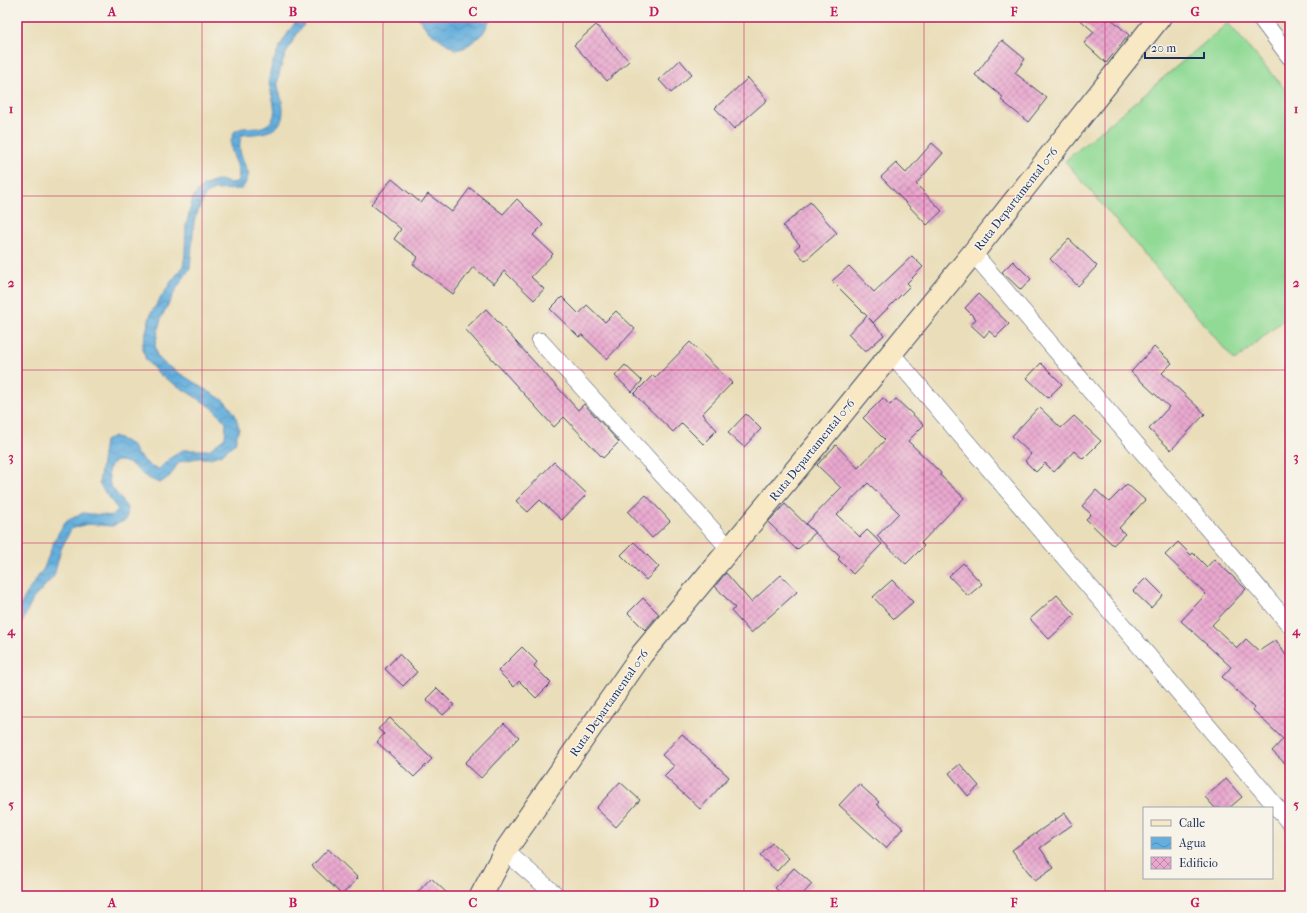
<svg xmlns="http://www.w3.org/2000/svg" width="1307" height="913" font-family="'IM FELL French Canon',serif">
	<style>
		.garden { fill: #91da95; stroke: #56847a }
		.water { fill: url(#water-waves); stroke: #406f9e }
		.building { fill: url(#building-cross-hatch) }
		.lines { fill: none; stroke-linecap: round; stroke-linejoin: round }
		.minor-casing { stroke: #3a496c; stroke-width: 18 }
		.secondary-casing { stroke: #3a496c; stroke-width: 24 }
		.minor { stroke: #fff; stroke-width: 17 }
		.secondary { stroke: #f8e8c3; stroke-width: 22 }
		.grid { fill: none; stroke: #c2185b; stroke-width: 1; stroke-opacity: 0.55 }
		.labels { text-anchor: middle; stroke-width: 3; stroke-linejoin: round; paint-order: stroke }
		.street-label { font-size: 12px; fill: #1b2f5e; stroke: #f7f3e8 }
		.neatline { fill: none; stroke: #c2185b; stroke-width: 1.5 }
		.grid-label { font-size: 13px; text-anchor: middle; font-weight: bold; fill: #c2185b }
	</style>
	<defs>
		<pattern id="water-waves" width="16" height="10" patternUnits="userSpaceOnUse"><rect width="16" height="10" fill="#64afdd"/><path d="M0 5q4-4 8 0t8 0" fill="none" stroke="#528fb6"/></pattern>
		<pattern id="building-cross-hatch" width="8" height="8" patternUnits="userSpaceOnUse"><rect width="8" height="8" fill="#eaa8cf"/><path d="M0 0l8 8M0 8l8-8" fill="none" stroke="#bd89ab"/></pattern>
	</defs>
	<rect width="100%" height="100%" fill="#f7f3e8"/>
	<filter id="ink" filterUnits="userSpaceOnUse"><feTurbulence type="fractalNoise" baseFrequency=".025" numOctaves="2"/><feDisplacementMap in="SourceGraphic" scale="8" xChannelSelector="R" yChannelSelector="G"/><feConvolveMatrix kernelMatrix="1 2 1 2 8 2 1 2 1" color-interpolation-filters="sRGB"/></filter>
	<filter id="wash" filterUnits="userSpaceOnUse"><feTurbulence type="fractalNoise" baseFrequency=".012" numOctaves="4" result="noise"/><feDisplacementMap in="SourceGraphic" scale="16" xChannelSelector="R" yChannelSelector="G"/><feGaussianBlur stdDeviation="0.9" result="paint"/><feColorMatrix in="noise" values="0 0 0 0 0 0 0 0 0 0 0 0 0 0 0 0 0 1.4 0 .05"/><feComposite in="paint" operator="in"/></filter>
	<g filter="url(#wash)">
		<rect width="100%" height="100%" fill="#eadeba"/>
		<path class="garden" d="M1228,23L1290,95V314L1235,361L1065,161Z"/>
		<path class="water" d="M300,17H310C295,35 282,55 278,80C277,86 280,94 282,101C288,133 266,133 242,135C236,149 243,161 249,174L245,184L242,189L214,190L205,195L194,221L190,268L177,288L161,318L155,346L157,356L166,365L226,402L235,414L239,428L235,443L222,454L210,458H197L179,462L170,476L160,483C155,481 149,479 145,476C134,468 131,460 115,461L108,470L110,485L128,509L126,520L112,526L87,524L71,529L61,549L54,576L33,599L17,634V612L27,593L44,568L55,539L65,522L83,513L112,516L118,510L99,484L105,441L114,436L132,445L137,454L151,467L159,469L169,459L183,450H209L225,438L226,423L213,408L160,375L146,360L142,347L151,313L171,282L183,267L185,255L186,226L193,197L203,186L219,180L230,183L237,182C245,164 222,152 235,131C238,130 241,128 244,128C252,127 260,130 268,124C282,114 269,93 269,80C270,61 287,31 300,17Z
			M418,17H492L482,35L464,48L456,50L428,31Z"/>
		<g id="blocks">
			<path class="building" d="M1077,17H1109L1129,35L1106,63L1084,43L1094,32Z
				M596,25L629,61L607,81L574,45Z
				M1002,40L1025,59L1015,73L1047,98L1028,122L1001,100L1003,97L975,75Z
				M680,60L692,74L671,93L659,80Z
				M748,78L767,100L734,129L715,108Z
				M932,143L943,153L916,184L942,211L927,225L881,177L896,163L906,173Z
				M392,179L421,203L428,194L452,212L470,188L503,214L517,199L543,225L533,235L553,254L531,277L544,289L534,300L504,271L494,284L473,267L453,294L413,264L418,257L394,239L401,229L371,204Z
				M810,202L837,233L805,261L795,249L800,245L783,226Z
				M1069,239L1097,266L1078,286L1050,259Z
				M912,256L923,267L907,283L910,286L873,323L869,318L884,335L865,352L848,334L867,316L832,281L849,266L874,292Z
				M1013,261L1031,279L1021,290L1002,272Z
				M978,294L1009,324L996,337L989,331L984,337L971,325L976,319L965,308Z
				M562,297L579,314L587,305L605,322L616,311L635,329L607,359L582,335L579,337L550,309Z
				M486,309L578,410L584,404L619,442L603,458L564,417L554,427L465,329Z
				M690,342L732,383L702,414L717,430L703,444L682,423L673,432L634,394L653,375L655,378Z
				M1154,347L1172,363L1162,373L1205,414L1171,450L1149,429L1169,407L1131,372Z
				M1041,363L1062,384L1048,398L1027,378Z
				M625,365L642,381L632,392L615,376Z
				M883,398L890,405L896,399L924,425L908,441L941,473L940,475L964,498L921,543L924,546L906,564L877,536L899,513L868,483L837,515L860,537L867,530L882,544L853,574L838,559L840,557L806,524L841,488L817,465L836,445L858,468L885,440L863,418Z
				M1039,407L1061,428L1074,416L1101,441L1083,459L1074,451L1054,472L1045,463L1036,472L1025,461L1031,454L1012,436Z
				M746,414L761,429L744,447L728,433Z
				M554,462L587,494L562,520L540,500L528,512L516,501Z
				M1127,484L1145,500L1119,528L1125,534L1113,545L1086,519L1091,514L1082,506L1096,490L1109,502Z
				M646,495L670,521L652,538L628,512Z
				M785,504L815,533L797,550L768,522Z
				M634,542L659,567L646,580L621,555Z
				M1178,542L1191,555L1193,553L1207,567L1214,559L1246,589L1212,625L1237,648L1246,639L1259,651L1276,640L1290,662V768L1272,751L1283,739L1253,710L1255,708L1222,677L1231,667L1181,621L1206,594L1165,555Z
				M963,563L982,584L968,596L949,576Z
				M726,573L751,602L781,575L797,592L751,633L731,611L735,608L715,586Z
				M1146,578L1163,595L1151,608L1133,591Z
				M892,580L913,602L894,619L873,597Z
				M1057,595L1075,615L1049,639L1030,619Z
				M643,598L659,614L645,630L628,613Z
				M522,647L537,662L534,666L551,683L536,698L519,681L514,687L498,671Z
				M399,654L417,672L403,686L385,669Z
				M437,688L454,705L443,715L426,699Z
				M390,718L432,759L414,777L377,742L384,734L378,729Z
				M504,723L519,737L481,778L465,763Z
				M682,734L729,777L700,809L664,776L674,766L662,755Z
				M960,764L979,786L968,796L949,773Z
				M1226,779L1242,797L1229,808H1215L1205,797Z
				M620,782L640,800L616,827L596,808Z
				M859,784L879,802L877,804L903,828L886,848L839,805Z
				M1065,813L1073,824L1040,848L1054,868L1035,881L1012,850Z
				M772,843L789,858L777,871L760,856Z
				M328,849L358,878L342,895L312,866Z
				M794,868L812,884L801,896H784L775,888Z
				M431,878L450,896H414Z"/>
		</g>
	</g>
	<g filter="url(#ink)">
		<use href="#blocks" fill-opacity="0" stroke="#3a496c" stroke-width="1"/>
		<g class="lines">
			<defs>
				<path id="minor" d="M1260,17L1290,57
					M973,253L1290,625
					M540,341L730,549
					M891,353L1290,823
					M505,851L557,896"/>
				<path id="secondary" d="M481,896L505,851L642,654L819,442L973,253L1160,17"/>
			</defs>
			<use href="#minor" class="minor-casing"/>
			<use href="#secondary" class="secondary-casing"/>
			<use href="#minor" class="minor"/>
			<use href="#secondary" class="secondary"/>
		</g>
	</g>
	<path class="grid" d="M202,17V896M383,17V896M563,17V896M744,17V896M924,17V896M1105,17V896M17,196H1290M17,370H1290M17,543H1290M17,717H1290"/>
	<g class="labels">
		<g class="street-label">
			<text transform="translate(1016 199) rotate(-52)" y="4">Ruta Departamental 076</text>
			<text transform="translate(812 450) rotate(-51)" y="4">Ruta Departamental 076</text>
			<text transform="translate(609 703) rotate(-55)" y="4">Ruta Departamental 076</text>
		</g>
	</g>
	<rect width="1307" height="913" fill="none" stroke="#f7f3e8" stroke-width="44"/>
	<rect x="1143" y="807" width="130" height="72" fill="#f7f3e8" stroke="#9fa5b1"/>
	<rect x="1151" y="820" width="20" height="6" fill="#f8e8c3" stroke="#9fa5b1"/>
	<text x="1179" y="827" font-size="12" fill="#1b2f5e">Calle</text>
	<rect x="1151" y="837" width="20" height="12" fill="url(#water-waves)" stroke="#9fa5b1"/>
	<text x="1179" y="847" font-size="12" fill="#1b2f5e">Agua</text>
	<rect x="1151" y="857" width="20" height="12" fill="url(#building-cross-hatch)" stroke="#9fa5b1"/>
	<text x="1179" y="867" font-size="12" fill="#1b2f5e">Edificio</text>
	<path d="M1145 52v6h59v-6" fill="none" stroke="#1b2f5e" stroke-width="2"/>
	<text x="1151" y="52" font-size="12" fill="#1b2f5e" stroke="#f7f3e8" stroke-width="3" paint-order="stroke">20 m</text>
	<rect x="22" y="22" width="1263" height="869" class="neatline"/>
	<g class="grid-label">
		<text x="112" y="16">A</text>
		<text x="293" y="16">B</text>
		<text x="473" y="16">C</text>
		<text x="654" y="16">D</text>
		<text x="834" y="16">E</text>
		<text x="1014" y="16">F</text>
		<text x="1195" y="16">G</text>
		<text x="11" y="113">1</text>
		<text x="1296" y="113">1</text>
		<text x="11" y="287">2</text>
		<text x="1296" y="287">2</text>
		<text x="11" y="461">3</text>
		<text x="1296" y="461">3</text>
		<text x="11" y="635">4</text>
		<text x="1296" y="635">4</text>
		<text x="11" y="809">5</text>
		<text x="1296" y="809">5</text>
		<text x="112" y="907">A</text>
		<text x="293" y="907">B</text>
		<text x="473" y="907">C</text>
		<text x="654" y="907">D</text>
		<text x="834" y="907">E</text>
		<text x="1014" y="907">F</text>
		<text x="1195" y="907">G</text>
	</g>
</svg>
